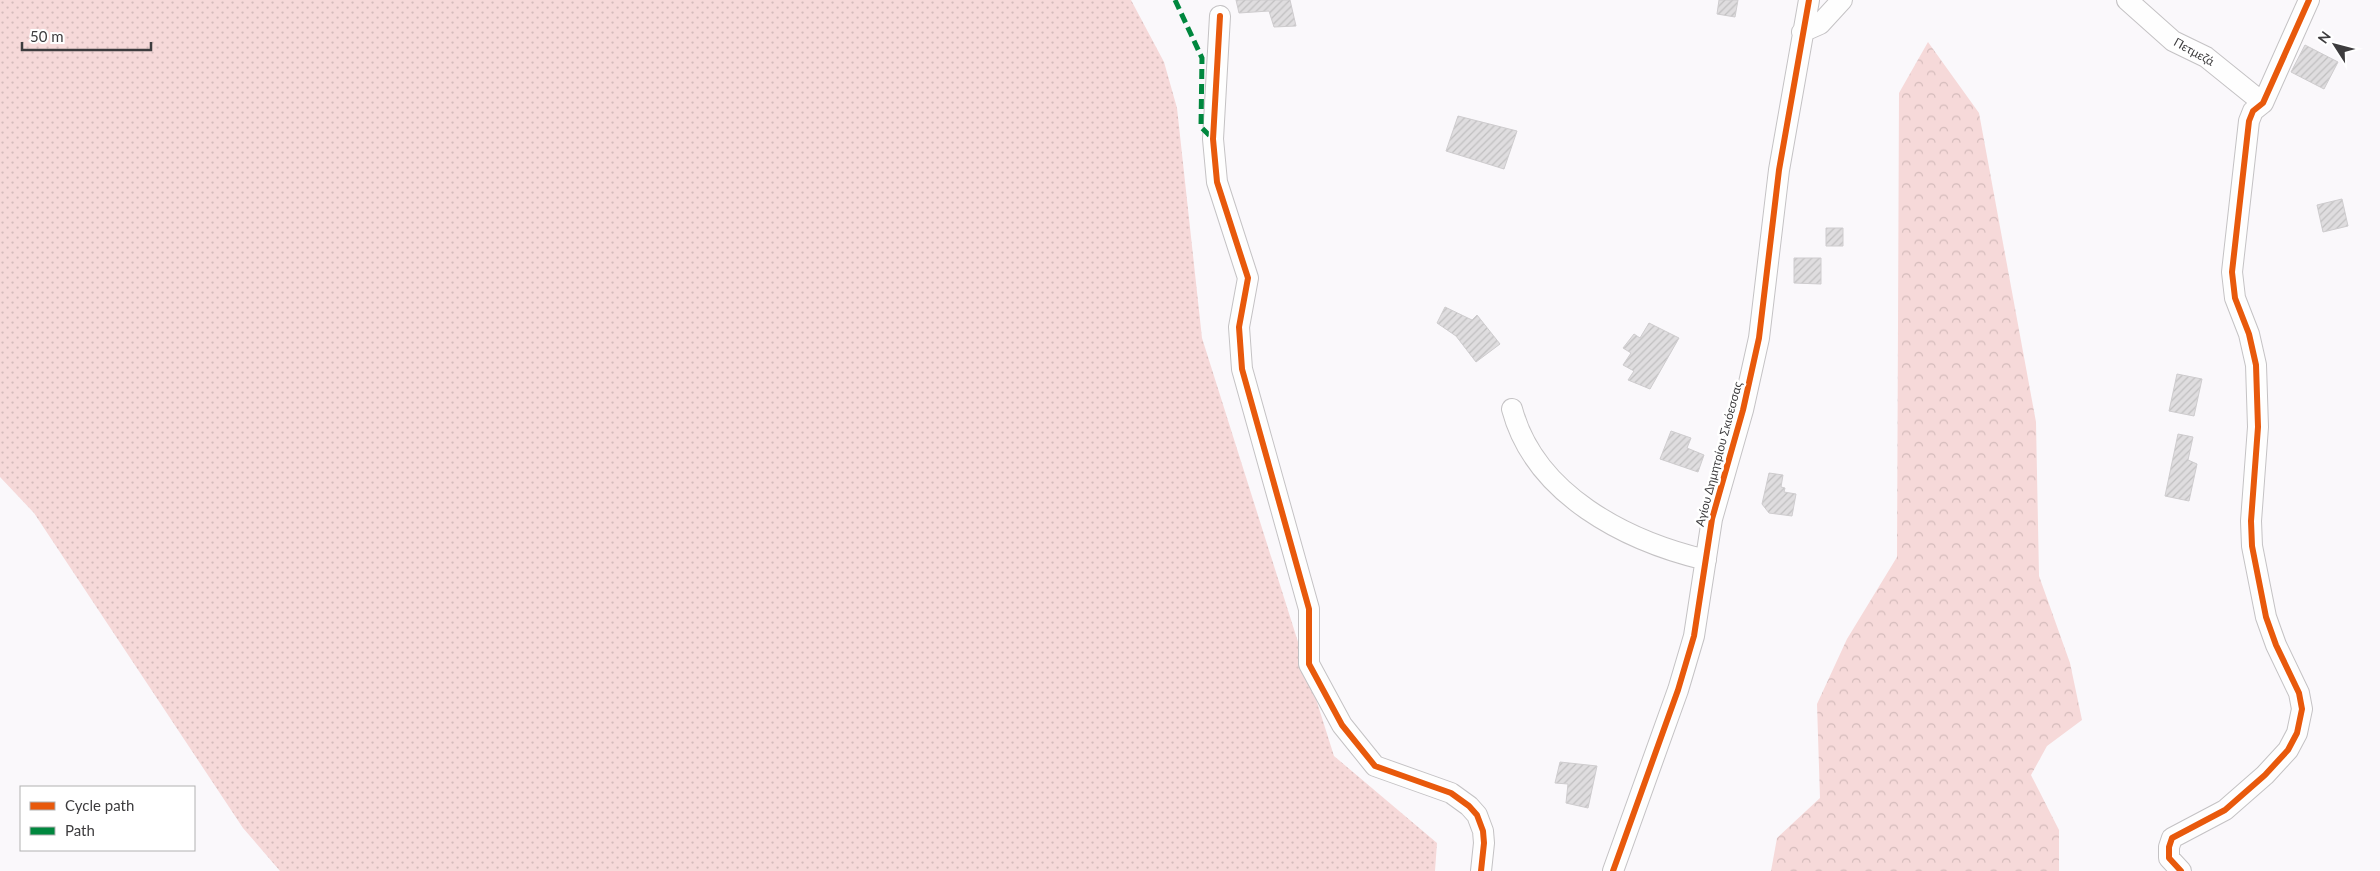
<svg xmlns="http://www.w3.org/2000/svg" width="2380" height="871" font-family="Lato,sans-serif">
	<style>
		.grass { fill: url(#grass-dots) }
		.forest { fill: url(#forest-crowns) }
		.building { fill: url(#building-hatch); stroke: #ceccce }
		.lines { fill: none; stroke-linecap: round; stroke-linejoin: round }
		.minor-casing { stroke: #c4c2c4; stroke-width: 22 }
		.minor { stroke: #fefefe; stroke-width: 20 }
		.quiet { stroke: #00873e; stroke-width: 5; stroke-dasharray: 10 5; stroke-linecap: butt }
		.cycleway-casing { stroke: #fff; stroke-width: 9 }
		.cycleway { stroke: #e8590c; stroke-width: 6 }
		.labels { text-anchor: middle; stroke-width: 5; stroke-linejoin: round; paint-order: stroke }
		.street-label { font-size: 12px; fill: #3d3c3e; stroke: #fff }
	</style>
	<defs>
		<pattern id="grass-dots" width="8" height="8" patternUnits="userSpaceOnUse" patternTransform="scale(1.25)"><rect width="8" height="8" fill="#f6d9d9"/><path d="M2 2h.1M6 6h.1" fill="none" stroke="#d4bbbb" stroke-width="1.8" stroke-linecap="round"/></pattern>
		<pattern id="forest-crowns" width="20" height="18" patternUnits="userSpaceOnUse" patternTransform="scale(1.25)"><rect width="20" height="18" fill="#f6d9d9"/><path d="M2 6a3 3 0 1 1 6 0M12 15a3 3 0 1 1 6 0" fill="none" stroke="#d4bbbb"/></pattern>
		<pattern id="building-hatch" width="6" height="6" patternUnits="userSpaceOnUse" patternTransform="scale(1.25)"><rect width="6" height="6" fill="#dfdddf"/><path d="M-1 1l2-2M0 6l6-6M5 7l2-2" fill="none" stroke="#c0bfc0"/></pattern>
	</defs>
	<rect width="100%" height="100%" fill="#faf8fb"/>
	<path class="grass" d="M0,0H1131L1164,62L1177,108L1202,338L1334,756L1437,843L1435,871H280L243,828L34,513L0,477Z"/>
	<path class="forest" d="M1928,42L1979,113L2036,422L2039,576L2070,663L2082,720L2047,746L2031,775L2059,830V871H1771L1777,838L1820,798L1817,704L1847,639L1897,557L1899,93Z"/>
	<path class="building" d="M1236,0H1290L1296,26L1274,27L1269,11L1239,13Z
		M1719,0H1738L1735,17L1717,14Z
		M2305,45L2338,62L2324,89L2291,72Z
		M1458,116L1517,131L1504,169L1446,151Z
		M2342,199L2348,226L2323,232L2317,205Z
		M1826,228H1843V246H1826Z
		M1794,258H1821V284L1794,283Z
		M1445,307L1472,320L1477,315L1500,344L1476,362L1456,336L1437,323Z
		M1649,323L1679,338L1650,389L1628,380L1634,371L1623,365L1631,353L1623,348L1634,334L1640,338Z
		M2177,374L2202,379L2194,416L2169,411Z
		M1671,431L1691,438L1687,448L1704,455L1698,472L1660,459Z
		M2178,434L2193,437L2188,460L2197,464L2189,501L2165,496Z
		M1769,473L1783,475L1781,487L1785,488L1784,492L1796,494L1792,516L1769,513L1762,504Z
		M1560,762L1597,766L1588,808L1566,803L1568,784L1555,783Z"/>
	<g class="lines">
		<defs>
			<path id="minor" d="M2127,0L2173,41L2206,57L2263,103
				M1220,16L1213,139L1217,182L1248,278L1239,327L1242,369L1309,609V664L1342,725L1375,766L1451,793L1469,806L1477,815L1483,831L1484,843L1481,871
				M1802,32L1820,24L1842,0
				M1512,409C1535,495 1626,541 1706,560
				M1613,871L1678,690L1694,636L1712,519L1743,410L1759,338L1779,170L1809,0
				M2181,871L2169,858V847L2172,838L2225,810L2265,775L2288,750L2297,733L2302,709L2299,693L2276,645L2266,617L2252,546L2251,521L2258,427L2256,365L2249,334L2235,298L2232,272L2249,121L2253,111L2263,103L2309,0"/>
		</defs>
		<use href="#minor" class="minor-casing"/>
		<use href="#minor" class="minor"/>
		<path class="quiet" d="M1175,0L1202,58L1201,127L1213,139"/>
		<defs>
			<path id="cycleway" d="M1220,16L1213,139L1217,182L1248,278L1239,327L1242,369L1309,609V664L1342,725L1375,766L1451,793L1469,806L1477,815L1483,831L1484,843L1481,871
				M1613,871L1678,690L1694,636L1712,519L1743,410L1759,338L1779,170L1809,0
				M2181,871L2169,858V847L2172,838L2225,810L2265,775L2288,750L2297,733L2302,709L2299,693L2276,645L2266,617L2252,546L2251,521L2258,427L2256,365L2249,334L2235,298L2232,272L2249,121L2253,111L2263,103L2309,0"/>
		</defs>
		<use href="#cycleway" class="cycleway-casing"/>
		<use href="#cycleway" class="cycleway"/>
	</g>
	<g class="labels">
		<g class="street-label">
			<text transform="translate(2194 52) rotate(29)" y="4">Πετμεζά</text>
			<text transform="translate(1719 454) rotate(-75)" y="4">Αγίου Δημητρίου Σκιόεσσας</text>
		</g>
	</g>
	<rect x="20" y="786" width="175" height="65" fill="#ffffff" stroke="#b1b1b2"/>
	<rect x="30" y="802" width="25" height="8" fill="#e8590c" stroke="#b1b1b2"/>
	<text x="65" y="811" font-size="15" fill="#3d3c3e">Cycle path</text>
	<rect x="30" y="827" width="25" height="8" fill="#00873e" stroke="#b1b1b2"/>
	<text x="65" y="836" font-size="15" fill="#3d3c3e">Path</text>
	<g transform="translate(2335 45) rotate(306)" stroke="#ffffff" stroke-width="4" paint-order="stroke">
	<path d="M0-4L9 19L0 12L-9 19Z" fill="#3d3c3e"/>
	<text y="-8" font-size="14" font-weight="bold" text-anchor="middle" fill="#3d3c3e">N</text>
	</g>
	<path d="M22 42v8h129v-8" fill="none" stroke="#3d3c3e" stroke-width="2.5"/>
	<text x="30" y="42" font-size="15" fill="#3d3c3e" stroke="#ffffff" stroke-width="4" paint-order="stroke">50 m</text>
</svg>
